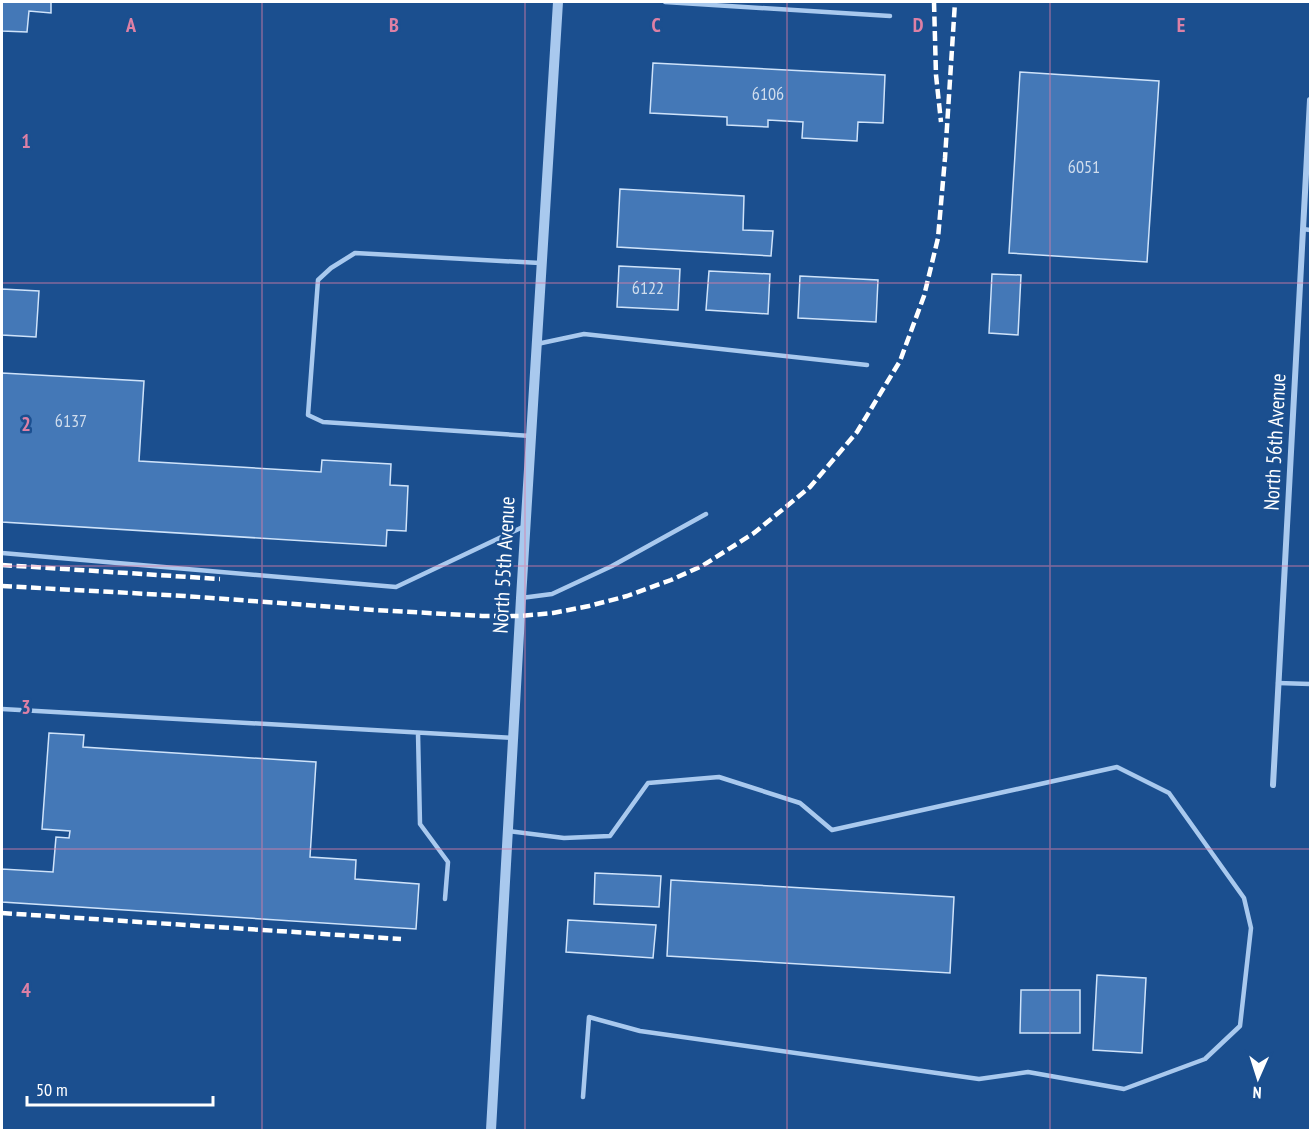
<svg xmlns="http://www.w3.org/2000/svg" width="1312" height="1132" font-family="'PT Sans Narrow',sans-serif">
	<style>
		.building { fill: #4478b7; stroke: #cfe3fa; stroke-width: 1.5 }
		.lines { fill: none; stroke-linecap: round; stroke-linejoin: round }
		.service { stroke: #a9c9ee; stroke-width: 4.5 }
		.minor { stroke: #a9c9ee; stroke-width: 6 }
		.tertiary { stroke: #a9c9ee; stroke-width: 10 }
		.rail { stroke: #fff; stroke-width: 4.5; stroke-dasharray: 10 4.5; stroke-linecap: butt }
		.grid { fill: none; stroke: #dd80a5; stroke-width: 1.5; stroke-opacity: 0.55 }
		.labels { text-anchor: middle; stroke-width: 5; stroke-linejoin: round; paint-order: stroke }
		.number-label { font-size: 18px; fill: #d0dded }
		.street-label { font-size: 21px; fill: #fff; stroke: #1b4f8f }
		.grid-label { font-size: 20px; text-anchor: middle; font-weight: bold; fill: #dd80a5; stroke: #1b4f8f; stroke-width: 5; stroke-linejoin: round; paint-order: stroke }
	</style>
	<rect width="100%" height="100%" fill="#1b4f8f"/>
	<path class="building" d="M2,2H51V13L29,11L27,32L2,31Z
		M653,63L885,75L883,123L858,122L857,141L802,138L803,122L768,120V127L727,125V117L650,113Z
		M1020,72L1159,81L1147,262L1009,253Z
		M620,189L744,196L743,230L773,231L771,256L617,247Z
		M619,266L680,269L678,310L617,307Z
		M709,271L770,274L768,314L706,310Z
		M992,274L1021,275L1018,335L989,333Z
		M800,276L878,280L876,322L798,318Z
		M2,289L39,291L36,337L2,335Z
		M2,373L144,381L139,461L321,472L322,460L391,464L390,485L408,486L406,531L387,530L386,546L2,522Z
		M49,733L84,735L83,747L316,762L310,857L356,860L355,879L419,884L416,929L2,902V869L53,872L56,837L69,838L70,831L42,829Z
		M595,873L661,876L659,907L594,904Z
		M671,880L954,897L950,973L667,956Z
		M568,920L656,925L653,958L566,952Z
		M1097,975L1146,978L1142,1053L1093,1050Z
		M1021,990H1080V1033H1020Z"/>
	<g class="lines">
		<path class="service" d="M665,2L890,16
			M1303,229L1310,230
			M537,344L584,334L867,365
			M531,436L323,422L308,415L318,280L331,268L355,253L540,263
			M2,553L396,587L525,526
			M521,598L552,594L612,566L706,514
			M1278,683L1310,684
			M2,709L513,738
			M418,733L420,824L448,862L445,899
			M508,831L564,838L610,836L648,783L719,777L800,803L832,830L1117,767L1169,793L1244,898L1251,928L1240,1026L1205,1059L1124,1089L1028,1072L979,1079L640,1031L589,1017L583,1097"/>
		<path class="minor" d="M1273,785L1310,100"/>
		<path class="tertiary" d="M491,1130L521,598L558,2"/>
		<path class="rail" d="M934,2L936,75L941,122
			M2,565L220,579
			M2,586L185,596L375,610L482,616H520L553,613L589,606L627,596L671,580L702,566L754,533L810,487L857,432L900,361L924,296L938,238L945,158L955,2
			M2,913L401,939"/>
	</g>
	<path class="grid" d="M262,2V1130M525,2V1130M787,2V1130M1050,2V1130M2,283H1310M2,566H1310M2,849H1310"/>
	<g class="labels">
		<g class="number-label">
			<text x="768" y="100">6106</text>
			<text x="1084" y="173">6051</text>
			<text x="648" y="294">6122</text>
			<text x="71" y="427">6137</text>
		</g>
		<g class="street-label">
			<text transform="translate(1275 442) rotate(-87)" y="7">North 56th Avenue</text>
			<text transform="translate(504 565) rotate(-87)" y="7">North 55th Avenue</text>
		</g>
	</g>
	<g class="grid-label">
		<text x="131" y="32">A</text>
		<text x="394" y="32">B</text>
		<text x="656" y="32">C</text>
		<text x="918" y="32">D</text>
		<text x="1181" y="32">E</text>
		<text x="26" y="148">1</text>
		<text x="26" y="431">2</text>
		<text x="26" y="714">3</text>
		<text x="26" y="997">4</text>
	</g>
	<rect width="1312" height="1132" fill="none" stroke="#ffffff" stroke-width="6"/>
	<g transform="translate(1258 1078) rotate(183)" stroke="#1b4f8f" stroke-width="4.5" paint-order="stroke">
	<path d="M0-4.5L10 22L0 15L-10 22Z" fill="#ffffff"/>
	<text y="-9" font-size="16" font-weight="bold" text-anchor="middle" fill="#ffffff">N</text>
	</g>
	<path d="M27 1096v9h186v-9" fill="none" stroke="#ffffff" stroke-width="3"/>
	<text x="36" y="1096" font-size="18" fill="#ffffff" stroke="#1b4f8f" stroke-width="4.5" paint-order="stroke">50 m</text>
</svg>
